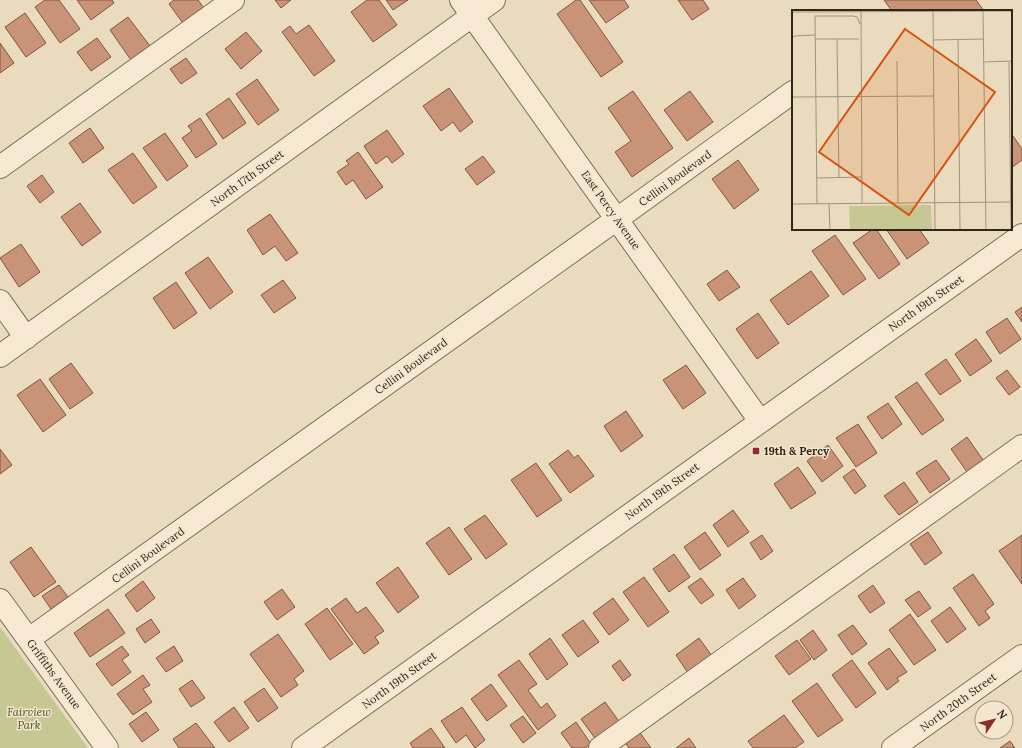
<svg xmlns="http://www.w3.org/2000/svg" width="1022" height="748" font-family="Lora,serif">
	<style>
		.green { fill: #c5c893 }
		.building { fill: #c89376; stroke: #80553f }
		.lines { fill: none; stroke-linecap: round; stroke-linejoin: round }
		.minor-casing { stroke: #826c58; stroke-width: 24 }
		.minor { stroke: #f7e9d1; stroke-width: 22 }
		.poi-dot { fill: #8e2b32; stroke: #f3e6cd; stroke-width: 1.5 }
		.labels { text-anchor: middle; stroke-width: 3; stroke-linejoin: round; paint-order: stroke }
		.street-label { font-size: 11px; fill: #32251c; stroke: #f3e6cd }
		.poi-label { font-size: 11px; font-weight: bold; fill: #32251c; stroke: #f3e6cd; text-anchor: start }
		.park-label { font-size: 11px; font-style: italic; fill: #464e23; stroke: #f3e6cd }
		.inset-road { fill: none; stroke: #a1927d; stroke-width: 1 }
		.view { fill: #d6540e; fill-opacity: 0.15; stroke: #d6540e; stroke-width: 2 }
		.inset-edge { fill: none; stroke: #32251c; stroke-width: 2 }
	</style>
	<rect width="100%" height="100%" fill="#ebdbbe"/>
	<path class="green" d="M0,627L88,748H0Z"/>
	<path class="building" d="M45,0H59L80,29L60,43L35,7Z
		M77,0H112L114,3L91,20Z
		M174,0H198L206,11L185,26L169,4Z
		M275,0H291L281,8Z
		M367,0H379L397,25L373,42L351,12Z
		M386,0H408L393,10Z
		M576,0H580L623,62L601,77L557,14Z
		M589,0H624L629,7L606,23Z
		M678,0H703L709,9L692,20Z
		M884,0H976L984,11H892Z
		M25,13L46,43L26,57L5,27Z
		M128,17L150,46L131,60L110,30Z
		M309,25L335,61L314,76L282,32L290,26L296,34Z
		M246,32L262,51L241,69L225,49Z
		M97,38L111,57L91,71L77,52Z
		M0,43L14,63L0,73Z
		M186,58L197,73L181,84L170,69Z
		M257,79L279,110L258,125L236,94Z
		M449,88L473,122L460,132L453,122L441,131L423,106Z
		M633,91L673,148L632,177L615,152L631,141L608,108Z
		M690,91L713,122L687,141L664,110Z
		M229,98L246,123L223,139L206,114Z
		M200,118L217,144L196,158L182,138L192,131L188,126Z
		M90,128L104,148L83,163L69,143Z
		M387,130L404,154L392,163L387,156L376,164L364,146Z
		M165,133L188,166L167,181L143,148Z
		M1013,136L1022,149V160L1011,168V138Z
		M358,152L383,187L366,199L353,180L346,185L337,172L349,164L346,161Z
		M133,153L157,187L133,204L108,170Z
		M483,156L495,172L477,185L465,169Z
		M738,160L759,190L734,209L712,179Z
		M42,175L54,192L40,203L27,186Z
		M80,203L101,232L82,246L61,217Z
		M270,214L298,253L286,261L275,246L263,255L247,230Z
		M873,229H876L900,264L879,279L853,243Z
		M886,229H919L929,243L907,259Z
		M835,235L866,279L843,295L812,251Z
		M21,244L40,272L19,287L0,258Z
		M208,257L233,292L210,309L185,273Z
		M727,270L740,287L719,301L707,284Z
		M811,271L829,296L788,325L770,300Z
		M283,280L296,298L274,313L261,295Z
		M176,282L197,313L174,329L153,298Z
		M1022,307V322L1015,312Z
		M758,313L779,343L757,359L736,329Z
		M1007,318L1021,339L1000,354L986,332Z
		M976,339L992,361L970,376L955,354Z
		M946,359L961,381L940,395L925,374Z
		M71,363L93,393L70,409L49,379Z
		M686,365L706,393L683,409L663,380Z
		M1007,370L1020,387L1009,395L996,378Z
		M40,379L66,415L43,432L17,395Z
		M917,382L944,420L922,435L895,397Z
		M888,403L902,424L882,439L867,417Z
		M626,411L643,436L621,452L604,426Z
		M858,424L877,453L856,467L836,438Z
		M967,437L983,460L967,472L951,449Z
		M828,445L843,466L822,482L807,461Z
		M0,449L12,465L0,474Z
		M568,450L574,458L578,455L594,476L570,493L549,464Z
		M936,460L950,479L930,493L916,473Z
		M536,463L562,500L537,517L511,480Z
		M798,467L816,493L791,509L774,484Z
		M854,469L866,486L855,494L843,477Z
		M904,482L918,502L899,515L884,496Z
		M733,510L749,532L728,547L713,525Z
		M485,515L507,544L486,559L464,529Z
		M449,527L472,559L449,575L426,543Z
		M705,532L721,555L700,570L684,547Z
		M928,532L942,553L925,565L910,544Z
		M762,535L773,551L761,560L750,543Z
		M1022,535V584L999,551Z
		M31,547L56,582L34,597L10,562Z
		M674,554L690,577L669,592L653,569Z
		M398,567L419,597L398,613L376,583Z
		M973,574L994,604L985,611L990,618L979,626L953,588Z
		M644,577L669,612L648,627L623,592Z
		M701,578L714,595L701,604L688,587Z
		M743,578L756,596L739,609L726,590Z
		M143,581L155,598L137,612L125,595Z
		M59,585L68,597L51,609L42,596Z
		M873,585L885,603L870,613L858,596Z
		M282,589L295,607L277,620L264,602Z
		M919,591L931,608L918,617L905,600Z
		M346,598L357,613L366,607L384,631L375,637L379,643L364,654L331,609Z
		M613,598L629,620L609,635L593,613Z
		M950,607L966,629L947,643L931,621Z
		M327,608L353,644L330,660L305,624Z
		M108,609L125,633L90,657L74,633Z
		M910,614L936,650L914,665L889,630Z
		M151,619L160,632L145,643L136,629Z
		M583,620L599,642L578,657L562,635Z
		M853,625L867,644L852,655L838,635Z
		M813,630L827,650L814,660L800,640Z
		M278,634L304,671L294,679L298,685L281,697L250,654Z
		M550,638L568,664L547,680L529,654Z
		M699,638L712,656L688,673L676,655Z
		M797,640L811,659L789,675L775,656Z
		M122,646L129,655L122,660L131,672L112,686L96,664Z
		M174,646L183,661L166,672L156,658Z
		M889,648L907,672L897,678L899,681L887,690L868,663Z
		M519,660L537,684L528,690L541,708L547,703L556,716L538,730L498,675Z
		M620,660L631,675L623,681L612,666Z
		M852,660L876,693L856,708L832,675Z
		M143,675L150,685L143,689L152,702L133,715L117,694Z
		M192,680L205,698L191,707L179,689Z
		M817,683L843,720L818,737L792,701Z
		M491,684L507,706L487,721L471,699Z
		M264,688L278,708L258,722L244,702Z
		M605,702L621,724L597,741L581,719Z
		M234,707L249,728L229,742L214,722Z
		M462,707L485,740L475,748L466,735L456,743L441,721Z
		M146,712L159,730L142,742L129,724Z
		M784,715L804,742L795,748H753L748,741Z
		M523,716L536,733L523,743L510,725Z
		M576,722L591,744L585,748H572L561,733Z
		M196,723L215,748H179L173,739Z
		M431,728L445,748H413L410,743Z
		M638,730L651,748H629L624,741Z
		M689,738L696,748H676Z
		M1010,741L1015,748H1000Z"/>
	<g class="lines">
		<defs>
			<path id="minor" d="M461,0L760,421
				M0,167L233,0
				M0,301L26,338
				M0,356L494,0
				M0,600L107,748
				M29,639L617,219L793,92
				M303,748L1022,235
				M600,748L1022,446
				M893,748L1022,656"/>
		</defs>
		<use href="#minor" class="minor-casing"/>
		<use href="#minor" class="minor"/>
	</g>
	<rect class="poi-dot" x="752" y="447" width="8" height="8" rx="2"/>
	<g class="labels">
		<g class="street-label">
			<text transform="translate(247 178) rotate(-36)" y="4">North 17th Street</text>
			<text transform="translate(675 178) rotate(-36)" y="4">Cellini Boulevard</text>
			<text transform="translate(611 210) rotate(55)" y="4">East Percy Avenue</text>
			<text transform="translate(926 303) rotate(-35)" y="4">North 19th Street</text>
			<text transform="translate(411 366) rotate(-36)" y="4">Cellini Boulevard</text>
			<text transform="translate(662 491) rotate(-36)" y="4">North 19th Street</text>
			<text transform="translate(148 555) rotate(-36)" y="4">Cellini Boulevard</text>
			<text transform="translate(54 674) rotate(54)" y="4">Griffiths Avenue</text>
			<text transform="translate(399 680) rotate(-36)" y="4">North 19th Street</text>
			<text transform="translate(958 702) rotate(-36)" y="4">North 20th Street</text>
		</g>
		<g class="poi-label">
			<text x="764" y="455">19th &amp; Percy</text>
		</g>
		<g class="park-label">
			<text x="29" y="716">Fairview<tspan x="29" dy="13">Park</tspan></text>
		</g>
	</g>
	<g transform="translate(792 10)">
		<rect width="220" height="220" fill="#ebdbbe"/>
		<path d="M139,195L140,220H58L57,196Z" fill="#c5c893"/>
		<path class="inset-road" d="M141,0L143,220M69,1L70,193M191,1L194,220M0,2L220,1M0,29L2,26L23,25M23,29H67M45,29L47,168M166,29L168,220M141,30L191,29M105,51L106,193M192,52L220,51M217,52L219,220M0,87L142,86M25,168L70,167M0,194L220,192M25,194L23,6H61L65,7L68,14M37,194L38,220"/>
		<path class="view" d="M113,19L203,82L117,205L27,142Z"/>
		<rect width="220" height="220" class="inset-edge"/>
	</g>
	<g transform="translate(994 720) rotate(55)"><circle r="19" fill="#f3e6cd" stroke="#a69986"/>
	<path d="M0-3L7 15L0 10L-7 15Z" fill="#8e2b32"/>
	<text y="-6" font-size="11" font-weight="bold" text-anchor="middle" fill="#32251c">N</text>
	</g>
</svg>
